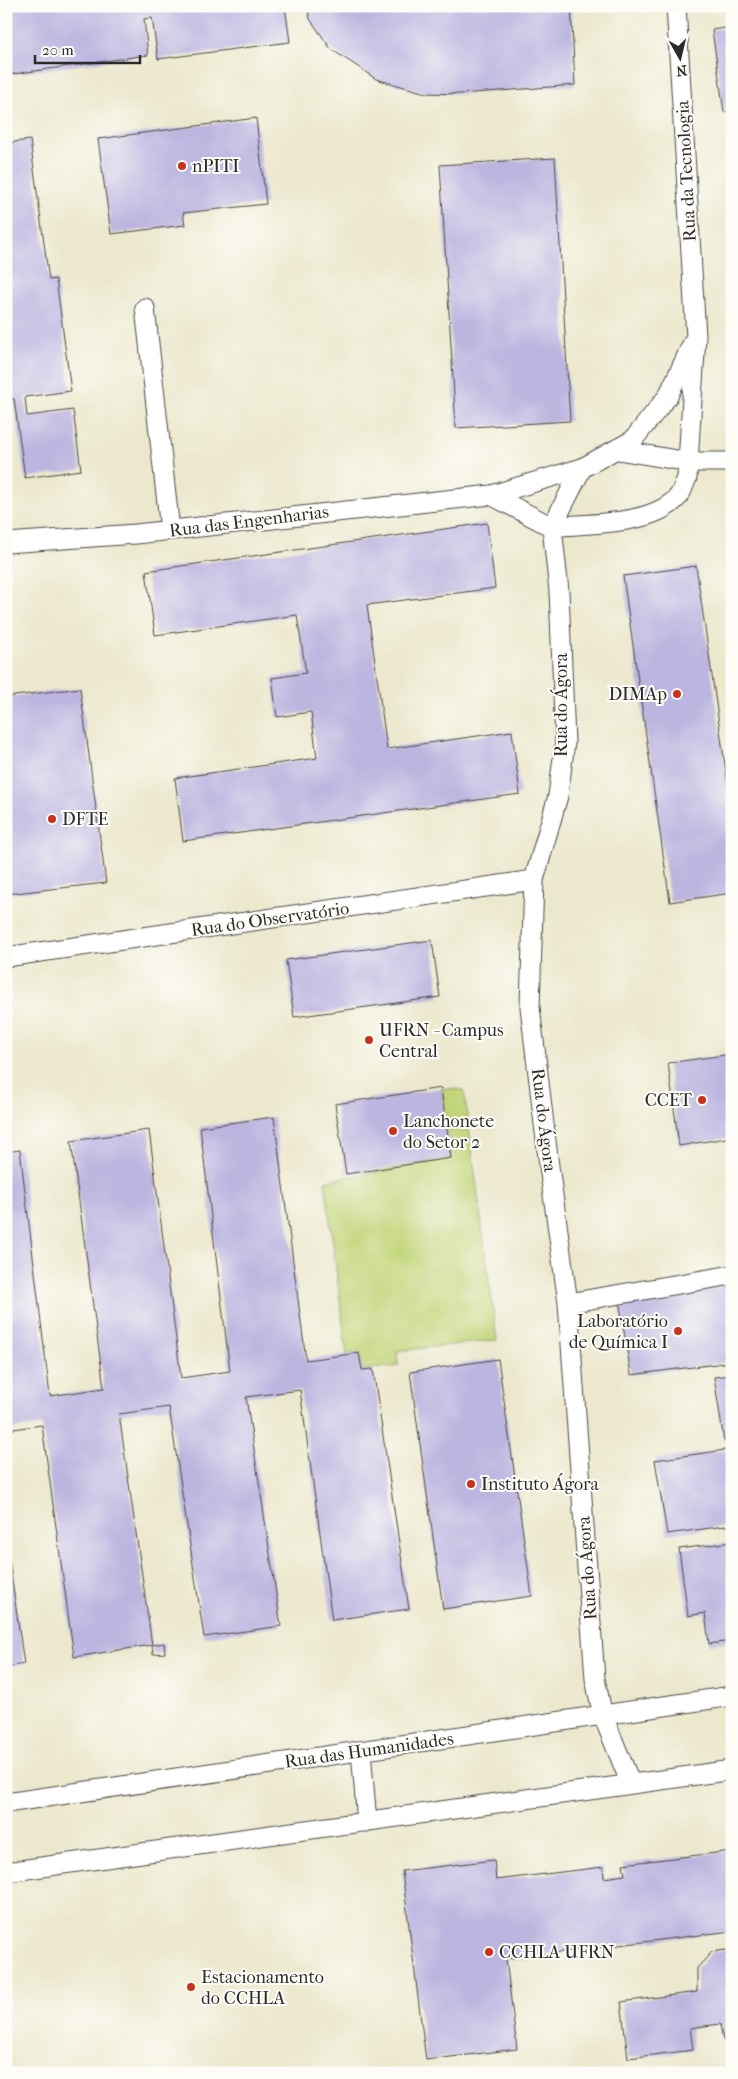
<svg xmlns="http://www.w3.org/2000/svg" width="738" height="2079" font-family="'IM FELL French Canon',serif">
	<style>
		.green { fill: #c1d477; stroke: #768051 }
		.building { fill: #bcb5e0 }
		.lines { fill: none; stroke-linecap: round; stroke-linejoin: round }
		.service-casing { stroke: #484743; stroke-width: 21 }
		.service { stroke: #fff; stroke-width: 19 }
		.poi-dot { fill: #c8321e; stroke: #fdfcf7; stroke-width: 2 }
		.labels { text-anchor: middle; stroke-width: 4; stroke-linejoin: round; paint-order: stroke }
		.poi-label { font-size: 18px; fill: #2b2b2b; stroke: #fdfcf7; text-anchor: start }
		.street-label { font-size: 18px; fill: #2b2b2b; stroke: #fdfcf7 }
	</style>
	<rect width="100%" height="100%" fill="#fdfcf7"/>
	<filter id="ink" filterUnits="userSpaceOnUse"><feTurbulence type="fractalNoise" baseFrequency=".02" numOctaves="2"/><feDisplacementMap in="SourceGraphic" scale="10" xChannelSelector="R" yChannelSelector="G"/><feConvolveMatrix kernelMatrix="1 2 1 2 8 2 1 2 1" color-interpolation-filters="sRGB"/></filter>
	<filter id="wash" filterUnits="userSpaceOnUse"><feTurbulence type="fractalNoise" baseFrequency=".0096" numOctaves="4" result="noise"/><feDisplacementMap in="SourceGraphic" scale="20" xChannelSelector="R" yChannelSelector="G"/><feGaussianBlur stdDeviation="1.12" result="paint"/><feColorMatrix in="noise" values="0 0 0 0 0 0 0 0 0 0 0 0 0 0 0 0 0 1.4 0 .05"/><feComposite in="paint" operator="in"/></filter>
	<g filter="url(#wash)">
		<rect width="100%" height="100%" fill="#ece8cd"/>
		<path class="green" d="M441,1088L464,1090L497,1340L397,1351L398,1366L362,1370L359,1353L347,1355L325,1181L451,1158Z"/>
		<g id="blocks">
			<path class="building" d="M6,6H285L290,42L158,59L152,18L144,19L148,55L6,75Z
				M307,6H571L575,85L461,94L426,93L376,79L331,49L310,19Z
				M732,27V111L724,112L712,30Z
				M256,118L266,204L183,213L185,225L111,234L98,139Z
				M30,140L49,280L56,279L71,391L25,397L27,416L73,410L81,470L25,478L14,399L6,400V285H11L6,263V143Z
				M555,158L570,421L456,428L440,165Z
				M487,523L495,588L367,605L387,749L512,731L520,794L183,841L175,778L317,758L311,712L277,717L272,678L306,673L297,615L155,635L146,571Z
				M696,566L732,813V893L670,902L623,576Z
				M80,688L106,883L6,894V697Z
				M432,940L440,997L294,1017L286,960Z
				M732,1054V1137L679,1146L668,1063Z
				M441,1088L451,1158L346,1174L335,1104Z
				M274,1117L306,1360L359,1353L362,1370L373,1369L409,1609L332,1620L300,1390L246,1397L281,1626L204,1637L169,1407L119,1414L152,1645L74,1657L42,1425L6,1430V1152L20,1150L50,1396L104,1388L71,1141L149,1130L181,1378L230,1371L200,1127Z
				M732,1284V1362L631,1375L619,1300Z
				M498,1359L532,1596L443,1609L410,1372Z
				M732,1375V1440L724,1441L714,1377Z
				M732,1449V1525L667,1534L655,1460Z
				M6,1538L24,1664L6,1667Z
				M732,1542V1641L709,1644L705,1613L688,1616L679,1549Z
				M164,1643L165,1653L153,1654L152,1645Z
				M732,1851V1931L506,1959L517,2049L426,2060L402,1871L494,1860L496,1880L603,1867L604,1878L625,1875L623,1864Z
				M725,1950L732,1952V2045L723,2040L720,2024L690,2028L693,2050L628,2058L621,2002L697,1992V1968L712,1952Z"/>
		</g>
	</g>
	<g filter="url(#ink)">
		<use href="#blocks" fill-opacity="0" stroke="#484743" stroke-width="1"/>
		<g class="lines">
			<defs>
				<path id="service" d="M145,308L170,530
					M618,450L689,462H732
					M491,495L552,527
					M552,527L559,591L565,742L558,796L534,880L530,1007L549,1166L568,1303L595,1679L603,1716L631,1784
					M552,527C587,523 651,526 677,498C682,493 684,484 687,478L696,336L676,6
					M552,527L582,468
					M6,543L136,534L491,495L582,468L633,440L668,396L696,336
					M6,957L534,880
					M568,1303L732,1275
					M361,1751L367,1822
					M6,1803L732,1696
					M6,1872L732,1770"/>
			</defs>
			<use href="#service" class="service-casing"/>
			<use href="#service" class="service"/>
		</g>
	</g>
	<g class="poi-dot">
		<circle cx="182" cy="166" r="5"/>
		<circle cx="677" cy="694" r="5"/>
		<circle cx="52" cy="819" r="5"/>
		<circle cx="369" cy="1040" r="5"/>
		<circle cx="702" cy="1100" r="5"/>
		<circle cx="393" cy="1131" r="5"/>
		<circle cx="678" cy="1331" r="5"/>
		<circle cx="471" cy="1484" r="5"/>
		<circle cx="489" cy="1952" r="5"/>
		<circle cx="191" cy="1987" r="5"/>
	</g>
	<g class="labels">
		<g class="poi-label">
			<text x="192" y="172">nPITI</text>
			<text x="667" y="700" text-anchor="end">DIMAp</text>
			<text x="62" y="825">DFTE</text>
			<text x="379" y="1036">UFRN - Campus<tspan x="379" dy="21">Central</tspan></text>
			<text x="692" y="1106" text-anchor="end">CCET</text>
			<text x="403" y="1127">Lanchonete<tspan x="403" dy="21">do Setor 2</tspan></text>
			<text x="668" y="1327" text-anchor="end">Laboratório<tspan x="668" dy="21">de Química I</tspan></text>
			<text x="481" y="1490">Instituto Ágora</text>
			<text x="499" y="1958">CCHLA UFRN</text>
			<text x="201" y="1983">Estacionamento<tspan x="201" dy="21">do CCHLA</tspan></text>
		</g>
		<g class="street-label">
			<text transform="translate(686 171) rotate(-93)" y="6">Rua da Tecnologia</text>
			<text transform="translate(249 521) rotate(-7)" y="6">Rua das Engenharias</text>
			<text transform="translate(561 705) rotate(-90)" y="6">Rua do Ágora</text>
			<text transform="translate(270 919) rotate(-8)" y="6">Rua do Observatório</text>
			<text transform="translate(544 1120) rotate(83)" y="6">Rua do Ágora</text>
			<text transform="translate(587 1568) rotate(-94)" y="6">Rua do Ágora</text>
			<text transform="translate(369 1750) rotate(-8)" y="6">Rua das Humanidades</text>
		</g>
	</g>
	<rect width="738" height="2079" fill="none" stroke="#fdfcf7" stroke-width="25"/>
	<g transform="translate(680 58) rotate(172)" stroke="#fdfcf7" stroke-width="4" paint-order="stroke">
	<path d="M0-4L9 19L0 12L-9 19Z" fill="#2b2b2b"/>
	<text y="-8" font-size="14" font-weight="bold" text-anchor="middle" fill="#2b2b2b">N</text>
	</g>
	<path d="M35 55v8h105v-8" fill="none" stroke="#2b2b2b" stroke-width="2.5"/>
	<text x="42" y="55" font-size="15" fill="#2b2b2b" stroke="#fdfcf7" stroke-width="4" paint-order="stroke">20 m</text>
</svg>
